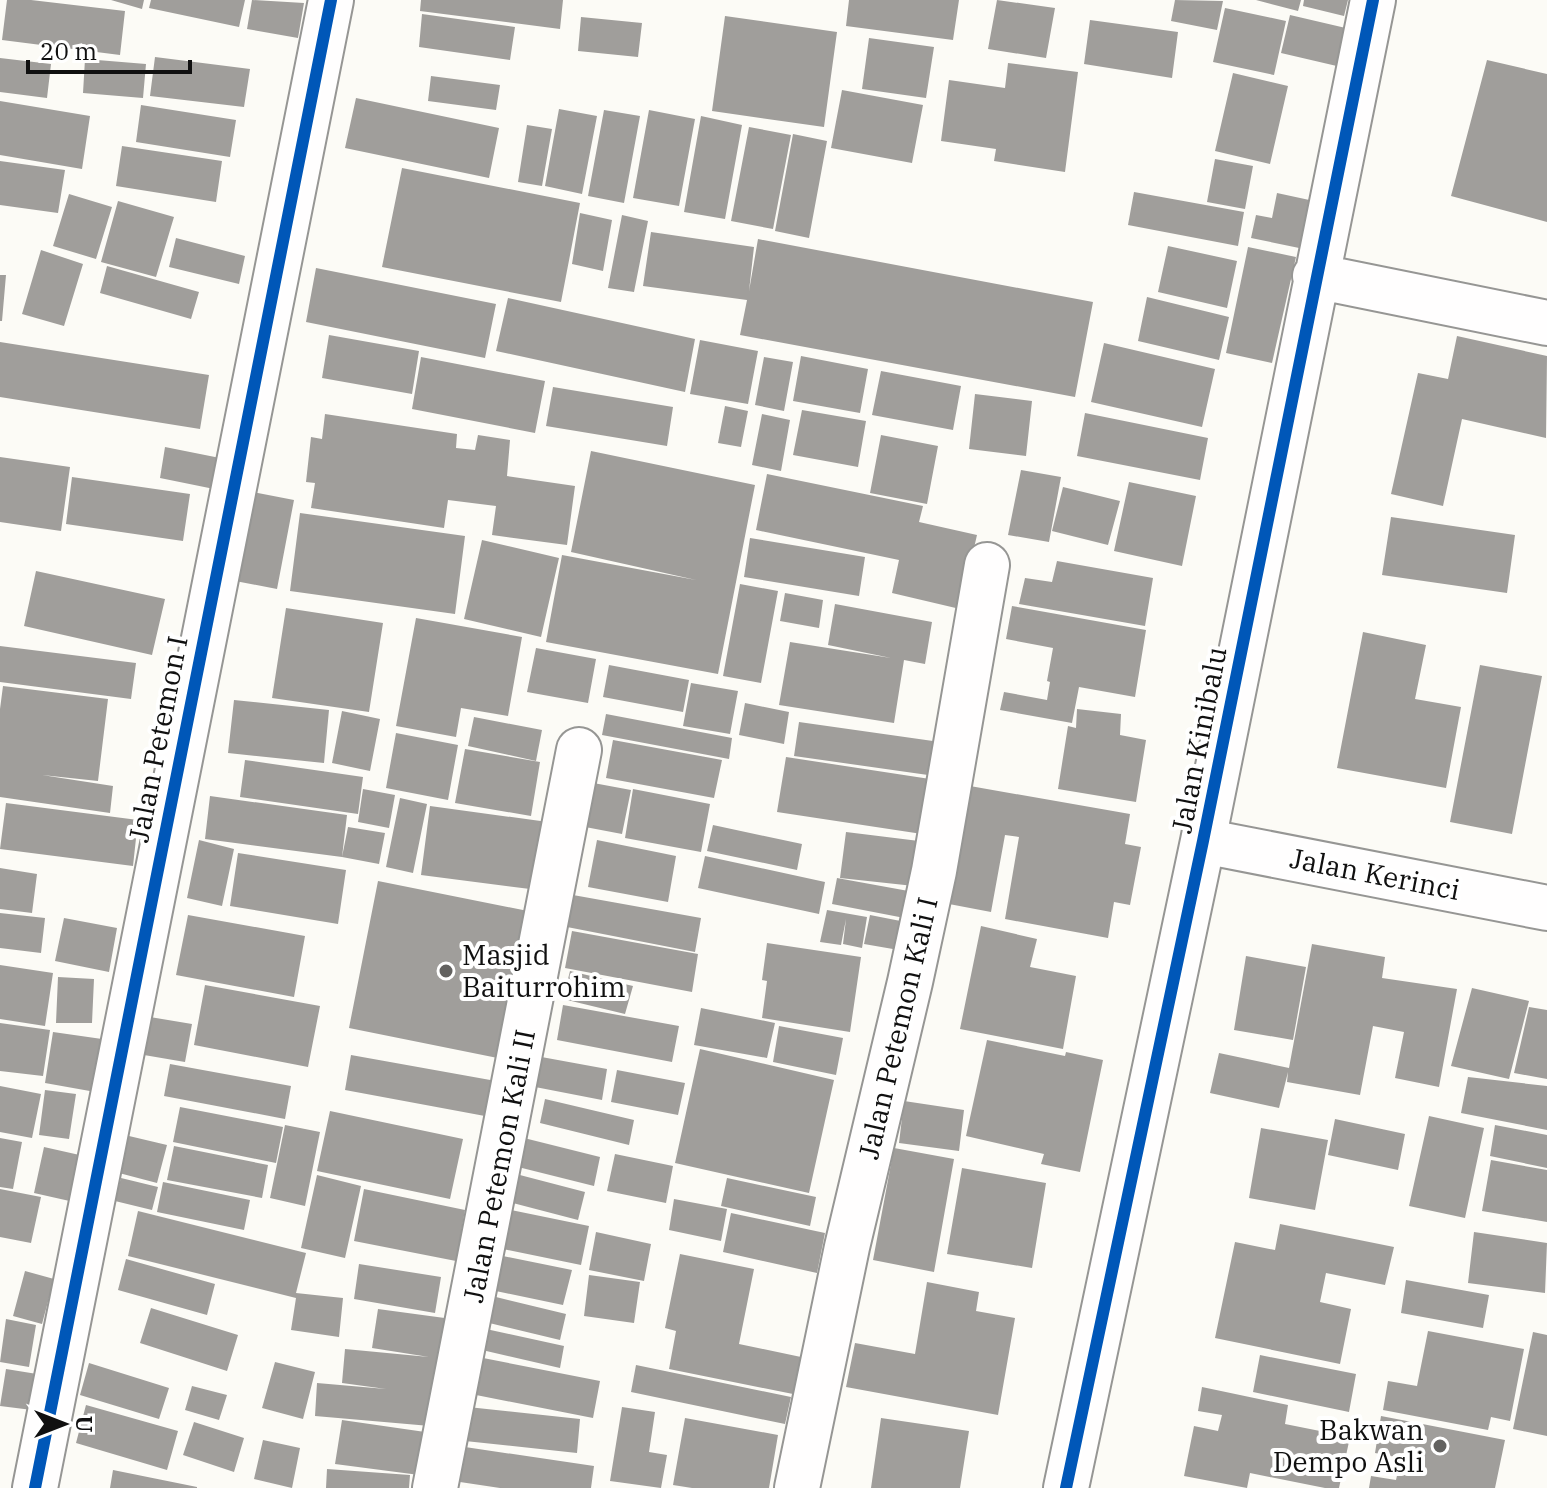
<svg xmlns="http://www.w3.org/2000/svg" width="1547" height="1488" font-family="'IBM Plex Serif',serif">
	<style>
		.building { fill: #a09e9b }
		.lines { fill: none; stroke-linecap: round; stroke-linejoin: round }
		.minor-casing { stroke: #969694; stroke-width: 48 }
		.minor { stroke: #fffefe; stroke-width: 44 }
		.cycleway-casing { stroke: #fff; stroke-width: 17 }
		.cycleway { stroke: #0057b8; stroke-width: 12 }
		.poi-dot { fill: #636260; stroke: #fff; stroke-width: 3 }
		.labels { text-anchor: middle; stroke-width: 8; stroke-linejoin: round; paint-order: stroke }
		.street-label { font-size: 28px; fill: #101010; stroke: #fff }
		.poi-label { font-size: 28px; fill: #101010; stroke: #fff; text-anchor: start }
	</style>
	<rect width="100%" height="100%" fill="#fcfbf6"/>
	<path class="building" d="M7,0H31L125,11L120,55L2,40Z
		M111,0H144L142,9Z
		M151,0H245L239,27L149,8Z
		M252,0L304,3L298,38L247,29Z
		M421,0H563L560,29L420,11Z
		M849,0H959L953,40L846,26Z
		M997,0L1055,8L1046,58L988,49Z
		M1175,0L1223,1L1217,30L1171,21Z
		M1256,0H1301L1298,11Z
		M1304,0H1348L1344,16L1303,6Z
		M1225,8L1286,21L1274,75L1213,62Z
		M422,14L515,27L510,60L419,47Z
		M1290,15L1350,29L1341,67L1281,53Z
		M725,16L837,32L824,127L712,111Z
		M581,17L642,23L638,57L578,51Z
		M1090,20L1178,32L1172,78L1084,64Z
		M869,38L934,47L926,98L862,89Z
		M155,57L250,69L244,107L150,96Z
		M0,58L51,64L47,98L0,92Z
		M85,59L146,64L143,98L83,93Z
		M1487,60L1547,74V222L1451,196Z
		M1008,63L1078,72L1065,172L994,161L996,149L941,141L949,80L1005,88Z
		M1233,73L1288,86L1270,164L1215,151Z
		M431,76L500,85L496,110L428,101Z
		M842,90L923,105L912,163L831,148Z
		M356,98L499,128L489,178L345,148Z
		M0,101L90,116L82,169L0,155Z
		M141,105L236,120L230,157L136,142Z
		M559,109L597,116L582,194L545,186Z
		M604,110L640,116L624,203L588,196Z
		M649,110L695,119L679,206L633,198Z
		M701,116L742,125L725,219L684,212Z
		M527,125L552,129L542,186L518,182Z
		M749,127L791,135L773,229L731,221Z
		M793,134L827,141L809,238L775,231Z
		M122,146L222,161L216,202L116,186Z
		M1215,159L1253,166L1245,209L1207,202Z
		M0,161L65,170L58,213L0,205Z
		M402,168L580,203L561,302L382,267Z
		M1134,192L1244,212L1238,246L1128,225Z
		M1277,193L1314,201L1304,249L1251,238L1256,215L1272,218Z
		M69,194L112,207L96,259L53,246Z
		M118,201L174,217L156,277L101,262Z
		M580,213L612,220L603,271L572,264Z
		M622,215L648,221L634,292L608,288Z
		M651,232L754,247L749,291L758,239L1093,302L1075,397L740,335L747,300L643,286Z
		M176,238L245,256L239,284L169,267Z
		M1168,246L1237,261L1227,308L1158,292Z
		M1248,247L1296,257L1272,363L1226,353Z
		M41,250L83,264L64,326L22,314Z
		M107,266L199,292L191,319L100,293Z
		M316,268L496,304L485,358L306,322Z
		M0,275H6L2,321H0Z
		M1147,297L1229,317L1219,360L1138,341Z
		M508,298L695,339L685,392L496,351Z
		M329,335L419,351L412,394L322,378Z
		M1457,336L1547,356L1546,438L1462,419L1443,506L1391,494L1418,373L1448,379Z
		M700,340L758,351L748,404L690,394Z
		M0,342L209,375L200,429L0,397Z
		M1104,343L1215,369L1202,427L1091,402Z
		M801,356L868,369L860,413L793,401Z
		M421,357L545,381L535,433L412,409Z
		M764,357L793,362L784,411L755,405Z
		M881,371L961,386L953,430L872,415Z
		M553,387L673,407L667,446L546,426Z
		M975,394L1032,401L1026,456L969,449Z
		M725,406L748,411L741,447L718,443Z
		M802,410L866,421L858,467L793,455Z
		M1085,413L1208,438L1200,480L1077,456Z
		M325,414L457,434L456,448L475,450L478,435L510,440L507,476L575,486L567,545L492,535L496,506L448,500L444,528L311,508L315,483L306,482L311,437L322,439Z
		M762,414L790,420L781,471L752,465Z
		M881,435L938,446L927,504L870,493Z
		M165,447L225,459L219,490L160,478Z
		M591,451L755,485L718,674L546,642L562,555L696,580L571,552Z
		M0,457L70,467L61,531L0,522Z
		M1021,470L1061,477L1049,542L1008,535Z
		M767,474L923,506L919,522L977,535L960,609L892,593L899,560L756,530Z
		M72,477L190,494L183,541L66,524Z
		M1129,482L1196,496L1182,566L1114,551Z
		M1063,487L1120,501L1108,545L1052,531Z
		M247,491L294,500L277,589L230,580Z
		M300,513L465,536L455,614L290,591Z
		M1391,517L1515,535L1507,593L1382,575Z
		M750,538L865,557L859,596L744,577Z
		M482,540L559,558L541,637L464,619Z
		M1057,561L1153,578L1145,626L1019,604L1025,578L1052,582Z
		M36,571L165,599L152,655L24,626Z
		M740,584L778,591L761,683L723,676Z
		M785,593L823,600L819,628L780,621Z
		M835,604L932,622L925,664L904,660L894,723L779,705L790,642L891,658L828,645Z
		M1012,606L1146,630L1135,697L1079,687L1072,723L1000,710L1004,692L1047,700L1050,682L1047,681L1053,648L1006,639Z
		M286,608L383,623L369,712L272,698Z
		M416,618L522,637L508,716L461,708L456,737L396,726Z
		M1363,632L1426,645L1415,699L1461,707L1446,788L1337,768Z
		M0,646L136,663L131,699L0,682Z
		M536,648L596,659L588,703L527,692Z
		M609,665L689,680L683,712L603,697Z
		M1480,665L1542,676L1512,834L1450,822Z
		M691,683L738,691L730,734L683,726Z
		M3,686L108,699L98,781L42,775L113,786L110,813L0,797V709Z
		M234,700L329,710L324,763L228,753Z
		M745,703L789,712L784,744L739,735Z
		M1077,709L1121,714L1120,735L1146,740L1136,802L1058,789L1068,726L1076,728Z
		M342,711L380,719L370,771L332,763Z
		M606,714L732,738L729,759L602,735Z
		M474,717L542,730L536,761L468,746Z
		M799,722L940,742L935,776L794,756Z
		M396,733L458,745L448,800L386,788Z
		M613,740L722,760L714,798L606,778Z
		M465,749L540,762L531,816L455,803Z
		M786,757L930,779L922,834L777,812Z
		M245,760L363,777L358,814L240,797Z
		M588,782L631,790L622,834L580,826Z
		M970,786L1130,814L1125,844L1141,847L1130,905L1114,902L1108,938L1005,919L1019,837L1005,835L991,912L949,904Z
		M363,789L395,795L389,828L358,822Z
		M633,789L710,804L701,852L625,838Z
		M210,796L347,815L342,857L205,839Z
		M400,798L427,804L413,873L386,867Z
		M6,803L138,820L133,866L0,849Z
		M430,806L555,823L546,891L421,875Z
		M713,825L802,844L797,870L707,851Z
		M348,827L385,833L379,864L342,857Z
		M846,832L919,841L914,886L840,878Z
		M199,840L234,849L222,906L187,898Z
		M597,840L676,856L668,902L588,887Z
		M238,853L346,870L338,924L230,906Z
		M705,856L825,882L819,914L698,888Z
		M0,868L37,874L32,913L0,909Z
		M837,878L925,894L920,921L832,904Z
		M378,881L543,914L513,1061L349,1028Z
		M573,895L701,918L695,952L567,927Z
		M827,910L867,917L862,948L843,944L846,919L841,945L820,942Z
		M0,913L45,918L41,953L0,948Z
		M188,915L305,936L294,997L176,975Z
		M870,915L921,925L916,953L864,944Z
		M64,918L117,928L109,972L55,961Z
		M981,926L1037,939L1030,967L1076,976L1063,1049L960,1029Z
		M572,931L698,954L692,992L565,968Z
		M767,943L861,957L850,1032L762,1018L767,981L762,980Z
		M1312,944L1385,957L1382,978L1457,989L1439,1087L1395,1078L1404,1032L1373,1026L1360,1095L1287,1082L1288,1072L1279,1108L1210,1093L1219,1053L1289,1068Z
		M1246,956L1306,967L1293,1040L1234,1030Z
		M0,965L53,973L45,1026L0,1019Z
		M570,971L633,986L625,1014L563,999Z
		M58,977L94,979L92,1023H56Z
		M205,985L320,1006L308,1067L194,1045Z
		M1472,988L1529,1001L1509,1079L1451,1066Z
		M563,1005L679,1026L672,1062L557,1040Z
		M1529,1007L1547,1010V1079L1514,1073Z
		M701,1008L775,1023L767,1058L694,1045Z
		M150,1017L192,1024L185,1062L144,1055Z
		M0,1023L50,1030L43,1076L0,1071Z
		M779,1026L843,1038L836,1075L773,1062Z
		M53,1032L109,1040L101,1093L45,1083Z
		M987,1040L1065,1056L1066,1052L1103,1060L1080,1172L1041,1164L1044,1154L966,1136Z
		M700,1049L834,1080L809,1193L675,1163Z
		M351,1055L507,1083L501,1119L345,1090Z
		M536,1056L607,1069L602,1100L530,1086Z
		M170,1064L291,1086L285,1119L164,1096Z
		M617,1070L685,1083L678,1115L611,1102Z
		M1468,1077L1547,1086V1130L1461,1113Z
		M0,1086L41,1094L32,1138L0,1132Z
		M45,1090L76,1094L69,1139L39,1135Z
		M545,1099L634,1120L629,1145L540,1123Z
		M904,1101L964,1110L959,1151L899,1143Z
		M180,1107L283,1127L276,1163L173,1142Z
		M330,1111L463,1139L450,1199L317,1171Z
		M1429,1116L1484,1128L1465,1218L1409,1206Z
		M1335,1119L1405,1134L1398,1170L1328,1155Z
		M285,1125L320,1132L305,1206L270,1198Z
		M1495,1125L1547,1135V1168L1490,1156Z
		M1261,1128L1328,1140L1315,1210L1249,1198Z
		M129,1136L167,1145L157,1183L119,1173Z
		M0,1138L22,1142L13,1189L0,1187Z
		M524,1138L600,1157L594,1186L518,1167Z
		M174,1146L268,1165L262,1198L167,1180Z
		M44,1147L84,1156L74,1202L34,1193Z
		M894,1148L954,1159L934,1272L873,1260Z
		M615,1154L673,1166L666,1203L607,1191Z
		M1491,1160L1547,1170V1222L1482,1211Z
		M962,1168L1046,1183L1032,1268L947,1254Z
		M516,1174L585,1192L578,1220L509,1202Z
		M317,1175L361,1186L345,1258L301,1248Z
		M121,1178L158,1187L152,1210L115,1201Z
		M727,1178L816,1197L810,1226L721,1206Z
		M163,1182L250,1200L244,1230L157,1212Z
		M0,1189L41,1197L31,1243L0,1237Z
		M364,1189L465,1210L456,1261L354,1241Z
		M674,1199L727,1209L721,1241L669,1230Z
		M511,1210L589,1226L581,1265L503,1249Z
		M138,1211L306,1253L296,1293L343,1298L339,1337L291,1330L296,1298L128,1256Z
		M731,1213L825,1233L817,1273L723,1252Z
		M1280,1224L1394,1247L1385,1285L1326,1273L1320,1302L1351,1309L1340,1364L1215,1338L1235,1242L1275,1250Z
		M596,1232L651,1244L644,1281L589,1270Z
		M1474,1232L1547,1243L1545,1293L1468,1283Z
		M680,1254L754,1269L739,1344L801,1357L793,1394L669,1369L676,1331L665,1328Z
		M498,1255L572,1270L563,1305L491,1290Z
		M126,1259L215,1284L207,1315L118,1290Z
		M359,1264L441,1277L435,1313L354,1299Z
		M25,1271L54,1279L42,1324L13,1316Z
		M589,1275L640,1282L634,1323L584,1316Z
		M1406,1280L1489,1295L1483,1328L1401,1313Z
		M927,1282L979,1292L976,1311L1015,1318L998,1415L846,1387L855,1343L915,1354Z
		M492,1296L566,1314L560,1340L485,1322Z
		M151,1308L238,1335L227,1371L140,1343Z
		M378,1309L452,1319L430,1426L315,1416L317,1383L386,1389L342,1383L345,1349L429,1357L372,1348Z
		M6,1319L36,1325L29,1367L0,1362Z
		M486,1329L564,1346L560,1368L482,1350Z
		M1428,1331L1524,1349L1510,1421L1491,1417L1488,1430L1383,1410L1388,1381L1417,1386Z
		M1533,1332L1547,1335V1436L1513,1429Z
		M1260,1355L1356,1374L1349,1412L1253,1392Z
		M478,1357L600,1381L593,1418L471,1394Z
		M275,1362L315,1372L303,1419L262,1408Z
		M89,1363L169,1388L159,1419L80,1395Z
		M636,1365L791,1397L785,1424L631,1392Z
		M6,1369L37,1374L32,1410L0,1406Z
		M192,1386L227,1395L219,1420L185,1410Z
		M1202,1387L1288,1405L1285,1424L1350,1437L1339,1488H1325L1250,1473L1247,1488L1184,1476L1194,1426L1218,1431L1222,1415L1198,1411Z
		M86,1405L178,1431L167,1470L76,1443Z
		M468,1407L580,1419L577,1453L465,1441Z
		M622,1407L655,1412L649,1452L667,1455L661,1488L610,1481Z
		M1381,1416L1505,1440L1495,1488H1369L1371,1476L1396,1480L1401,1458L1375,1453Z
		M685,1418L778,1435L769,1488H692L673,1485Z
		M881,1418L969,1431L960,1488H871Z
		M342,1420L432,1433L427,1476L335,1464Z
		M194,1422L244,1438L234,1472L183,1455Z
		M263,1440L300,1448L292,1488L254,1479Z
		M465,1447L594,1466L591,1488H500L460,1482Z
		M327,1469L410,1475L409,1488H326Z
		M113,1470L197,1487V1488H110Z"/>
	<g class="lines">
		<defs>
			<path id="minor" d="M1315,276L1547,323
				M1203,841L1547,908
				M35,1488L331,0
				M435,1488L579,750
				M797,1488L847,1247L910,982L934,871L987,565
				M1066,1488L1203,841L1373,0"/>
		</defs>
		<use href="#minor" class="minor-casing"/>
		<use href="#minor" class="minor"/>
		<defs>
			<path id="cycleway" d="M35,1488L331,0
				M1066,1488L1203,841L1373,0"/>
		</defs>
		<use href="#cycleway" class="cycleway-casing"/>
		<use href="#cycleway" class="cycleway"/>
	</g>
	<g class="poi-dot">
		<circle cx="446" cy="971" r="8"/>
		<circle cx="1440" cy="1446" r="8"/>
	</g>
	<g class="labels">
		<g class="street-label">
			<text transform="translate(158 739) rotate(-79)" y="10">Jalan Petemon I</text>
			<text transform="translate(1199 740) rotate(-79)" y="10">Jalan Kinibalu</text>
			<text transform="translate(1375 874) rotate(11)" y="10">Jalan Kerinci</text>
			<text transform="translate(898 1028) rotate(-77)" y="10">Jalan Petemon Kali I</text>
			<text transform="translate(499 1166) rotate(-79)" y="10">Jalan Petemon Kali II</text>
		</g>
		<g class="poi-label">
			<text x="462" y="965">Masjid<tspan x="462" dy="32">Baiturrohim</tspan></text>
			<text x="1424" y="1440" text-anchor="end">Bakwan<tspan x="1424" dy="32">Dempo Asli</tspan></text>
		</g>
	</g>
	<g transform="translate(64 1424) rotate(90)" stroke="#ffffff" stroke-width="6" paint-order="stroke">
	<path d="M0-6L14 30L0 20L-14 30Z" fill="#101010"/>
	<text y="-12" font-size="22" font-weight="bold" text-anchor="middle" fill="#101010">U</text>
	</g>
	<path d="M28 60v12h162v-12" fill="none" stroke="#101010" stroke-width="4"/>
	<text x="40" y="60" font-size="24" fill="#101010" stroke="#ffffff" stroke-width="6" paint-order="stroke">20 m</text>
</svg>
